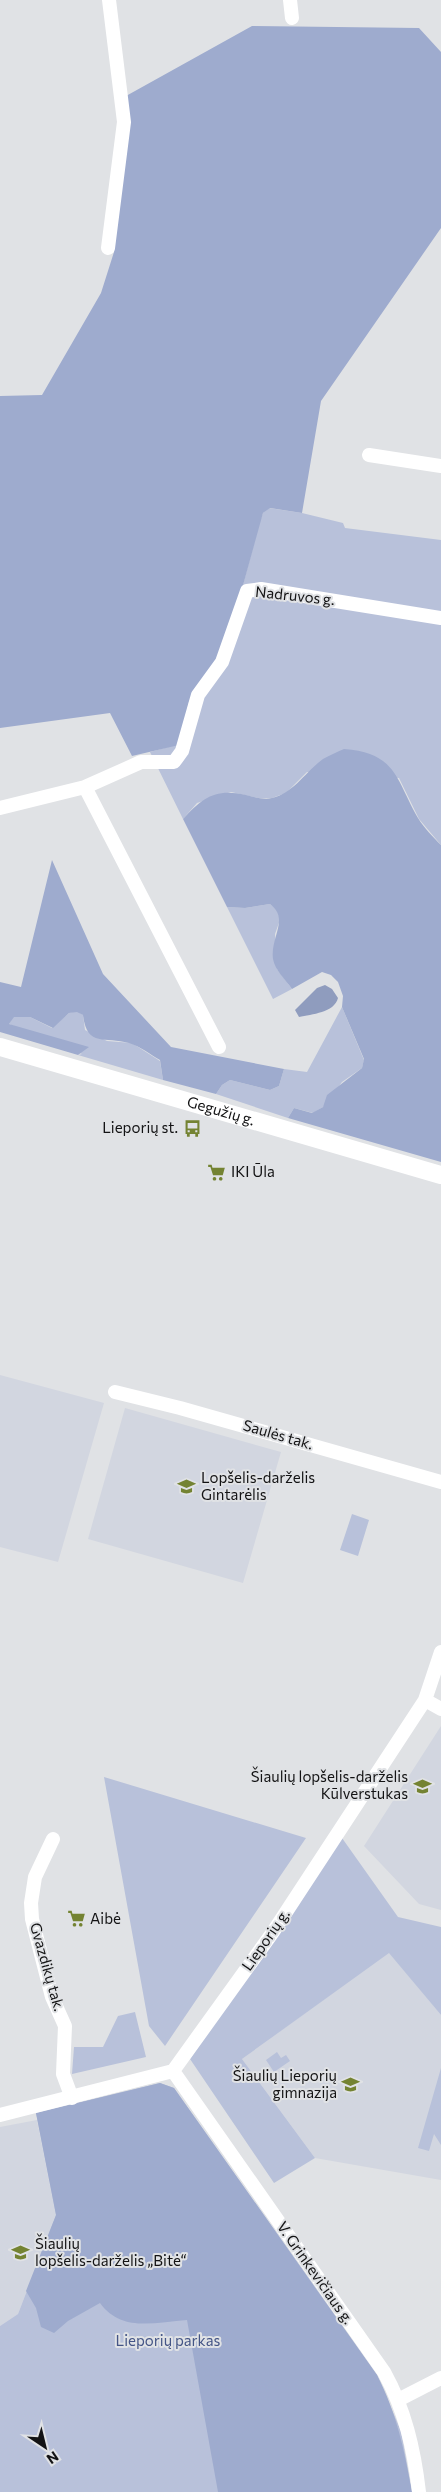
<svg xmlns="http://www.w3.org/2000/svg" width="441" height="2492" font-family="Commissioner,sans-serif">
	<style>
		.built { fill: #d2d6e0 }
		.green { fill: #b8c1da }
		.forest { fill: #9eabce }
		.water { fill: #8f9cbe }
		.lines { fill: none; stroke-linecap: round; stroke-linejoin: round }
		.minor { stroke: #fff; stroke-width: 14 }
		.major { stroke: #fff; stroke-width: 18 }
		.labels { text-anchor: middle; stroke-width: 4; stroke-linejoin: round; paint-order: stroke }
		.street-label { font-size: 15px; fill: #131314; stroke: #e0e2e5 }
		.poi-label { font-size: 15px; fill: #131314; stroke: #e0e2e5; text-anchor: start }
		.park-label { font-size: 15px; fill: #445586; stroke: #e0e2e5 }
	</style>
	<rect width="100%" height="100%" fill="#e0e2e5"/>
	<path class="built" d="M0,1375L104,1403L58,1562L0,1547Z
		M125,1408L281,1452L243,1583L88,1539Z
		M441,1726V1910L419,1904L364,1846Z
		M389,1952L441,2015V2180L315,2158L242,2059Z
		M37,2120L56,2215L18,2314L0,2326V2127Z"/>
	<path class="green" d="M269,508L302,513L343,523L345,528L441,540V845L419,819L399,778L307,772L286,793L272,798H258L231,792L197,803L183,819L150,752L179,744L189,702L205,674L237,607L260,521L263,513Z
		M270,904L277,909L280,920L275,934L277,969L292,989L273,999L227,907L245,908Z
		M342,1007L364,1060L362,1068L342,1082L323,1107L313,1113L294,1108L288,1118L216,1094L222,1085L230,1080L270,1090L279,1086L284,1069L307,1072Z
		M77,1011L83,1015L85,1030L107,1041L132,1043L160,1061L163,1080L78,1055L82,1054L9,1024L13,1017H30L52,1028L69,1013Z
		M352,1514L369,1520L358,1556L340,1550Z
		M104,1777L306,1838L165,2046L149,2026Z
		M342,1838L398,1917L441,1927V2015L389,1953L242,2059L315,2158L274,2183L190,2059Z
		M135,2012L146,2057L72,2074L74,2047H103L118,2016Z
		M277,2052L281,2058L286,2055L290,2061L274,2072L266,2060Z
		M441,2068V2145L434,2134L429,2151L418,2148Z
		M160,2083L174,2088L377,2375L401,2431L412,2492H0V2326L18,2314L56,2215L36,2113Z"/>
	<path class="forest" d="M252,26L419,28L441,52V228L321,401L302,513L270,508L263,513L237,607L219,654L189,702L179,745L132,756L110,713L0,728V396L42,395L101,293L114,252L126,96Z
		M344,749C397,753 396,780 418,818C424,828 433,837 441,845V1162L288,1118L294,1108L312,1113L323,1107L327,1095L362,1068L364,1059L342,1007L343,996L338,982L331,975L322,972L292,989C285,979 275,970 273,959C270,937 290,919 270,904L245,908L227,907L183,819C203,797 216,788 246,795C254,797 264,800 272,798C294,793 306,771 323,759C330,755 337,752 344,749Z
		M52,860L103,974L171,1047L284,1069L279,1086L270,1090L230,1080L222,1085L216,1094L163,1080L160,1060C151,1055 140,1046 129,1043C105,1036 87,1048 83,1015L77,1012L69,1013L53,1028L30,1017H14L9,1024L89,1047L78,1055L0,1032V982L21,987Z
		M160,2083L174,2088L377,2375C397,2414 404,2449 412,2492H218L187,2320C155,2322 122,2333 100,2303L68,2321L54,2333L41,2327L36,2308L26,2291L56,2215L36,2113Z"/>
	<path class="water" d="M325,985L332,989L338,998C334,1013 312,1014 299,1017L295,1010L317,988Z"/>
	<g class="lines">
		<path class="minor" d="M290,0L292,18
			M108,248L124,122L109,0
			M369,455L441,466
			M85,787L219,1047
			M0,808L85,787L141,762H174L182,751L198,695L222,662L247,591L261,589L441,618
			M115,1392L180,1408L441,1482
			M425,1700L441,1709
			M53,1839L35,1877L31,1903L32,1919L52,1997L65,2026L63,2074L72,2098
			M173,2071L384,2372C405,2410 414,2449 419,2492
			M0,2115L173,2071L273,1932L425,1700L441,1652
			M398,2400L441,2378"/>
		<path class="major" id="s1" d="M0,1047L441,1175"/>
	</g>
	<defs>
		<symbol id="bus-bare" viewBox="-9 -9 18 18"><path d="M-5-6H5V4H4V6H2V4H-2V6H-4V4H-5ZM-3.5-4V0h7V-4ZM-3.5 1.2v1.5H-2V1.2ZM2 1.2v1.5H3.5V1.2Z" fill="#748332" stroke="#e0e2e5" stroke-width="2.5" paint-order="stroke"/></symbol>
		<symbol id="supermarket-bare" viewBox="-9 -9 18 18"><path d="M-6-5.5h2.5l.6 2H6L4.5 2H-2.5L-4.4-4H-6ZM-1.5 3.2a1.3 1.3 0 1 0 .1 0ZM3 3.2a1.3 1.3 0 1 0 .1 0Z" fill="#748332" stroke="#e0e2e5" stroke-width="2.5" paint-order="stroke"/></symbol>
		<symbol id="school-bare" viewBox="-9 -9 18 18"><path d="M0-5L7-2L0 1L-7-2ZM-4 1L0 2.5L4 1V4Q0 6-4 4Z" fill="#748332" stroke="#e0e2e5" stroke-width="2.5" paint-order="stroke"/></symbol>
	</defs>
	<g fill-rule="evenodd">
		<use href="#bus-bare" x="180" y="1116" width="25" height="25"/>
		<use href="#supermarket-bare" x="204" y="1160" width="25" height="25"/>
		<use href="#school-bare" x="174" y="1474" width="25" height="25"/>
		<use href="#school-bare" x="410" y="1774" width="25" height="25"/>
		<use href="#supermarket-bare" x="64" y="1906" width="25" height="25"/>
		<use href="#school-bare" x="338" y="2072" width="25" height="25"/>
		<use href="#school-bare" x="8" y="2240" width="25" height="25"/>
	</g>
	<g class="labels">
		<g class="street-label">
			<text transform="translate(295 596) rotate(6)" y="5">Nadruvos g.</text>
			<text dy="5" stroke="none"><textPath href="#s1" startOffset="230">Gegužių g.</textPath></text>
			<text transform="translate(278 1435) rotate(16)" y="5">Saulės tak.</text>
			<text transform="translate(266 1940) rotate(-55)" y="5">Lieporių g.</text>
			<text transform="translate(47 1967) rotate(74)" y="5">Gvazdikų tak.</text>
			<text transform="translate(315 2273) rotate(55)" y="5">V. Grinkevičiaus g.</text>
		</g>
		<g class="poi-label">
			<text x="178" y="1133" text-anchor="end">Lieporių st.</text>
			<text x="231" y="1177">IKI Ūla</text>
			<text x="201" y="1483">Lopšelis-darželis<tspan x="201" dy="17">Gintarėlis</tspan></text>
			<text x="408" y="1782" text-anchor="end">Šiaulių lopšelis-darželis<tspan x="408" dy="17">Kūlverstukas</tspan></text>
			<text x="90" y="1924">Aibė</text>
			<text x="337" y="2081" text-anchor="end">Šiaulių Lieporių<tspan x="337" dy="17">gimnazija</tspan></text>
			<text x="35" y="2249">Šiaulių<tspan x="35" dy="17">lopšelis-darželis „Bitė“</tspan></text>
		</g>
		<g class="park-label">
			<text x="168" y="2346">Lieporių parkas</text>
		</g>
	</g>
	<g transform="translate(45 2447) rotate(145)" stroke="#e0e2e5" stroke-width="4" paint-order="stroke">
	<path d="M0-4L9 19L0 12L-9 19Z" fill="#131314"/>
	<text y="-8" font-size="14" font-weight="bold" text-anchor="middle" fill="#131314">N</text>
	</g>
</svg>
